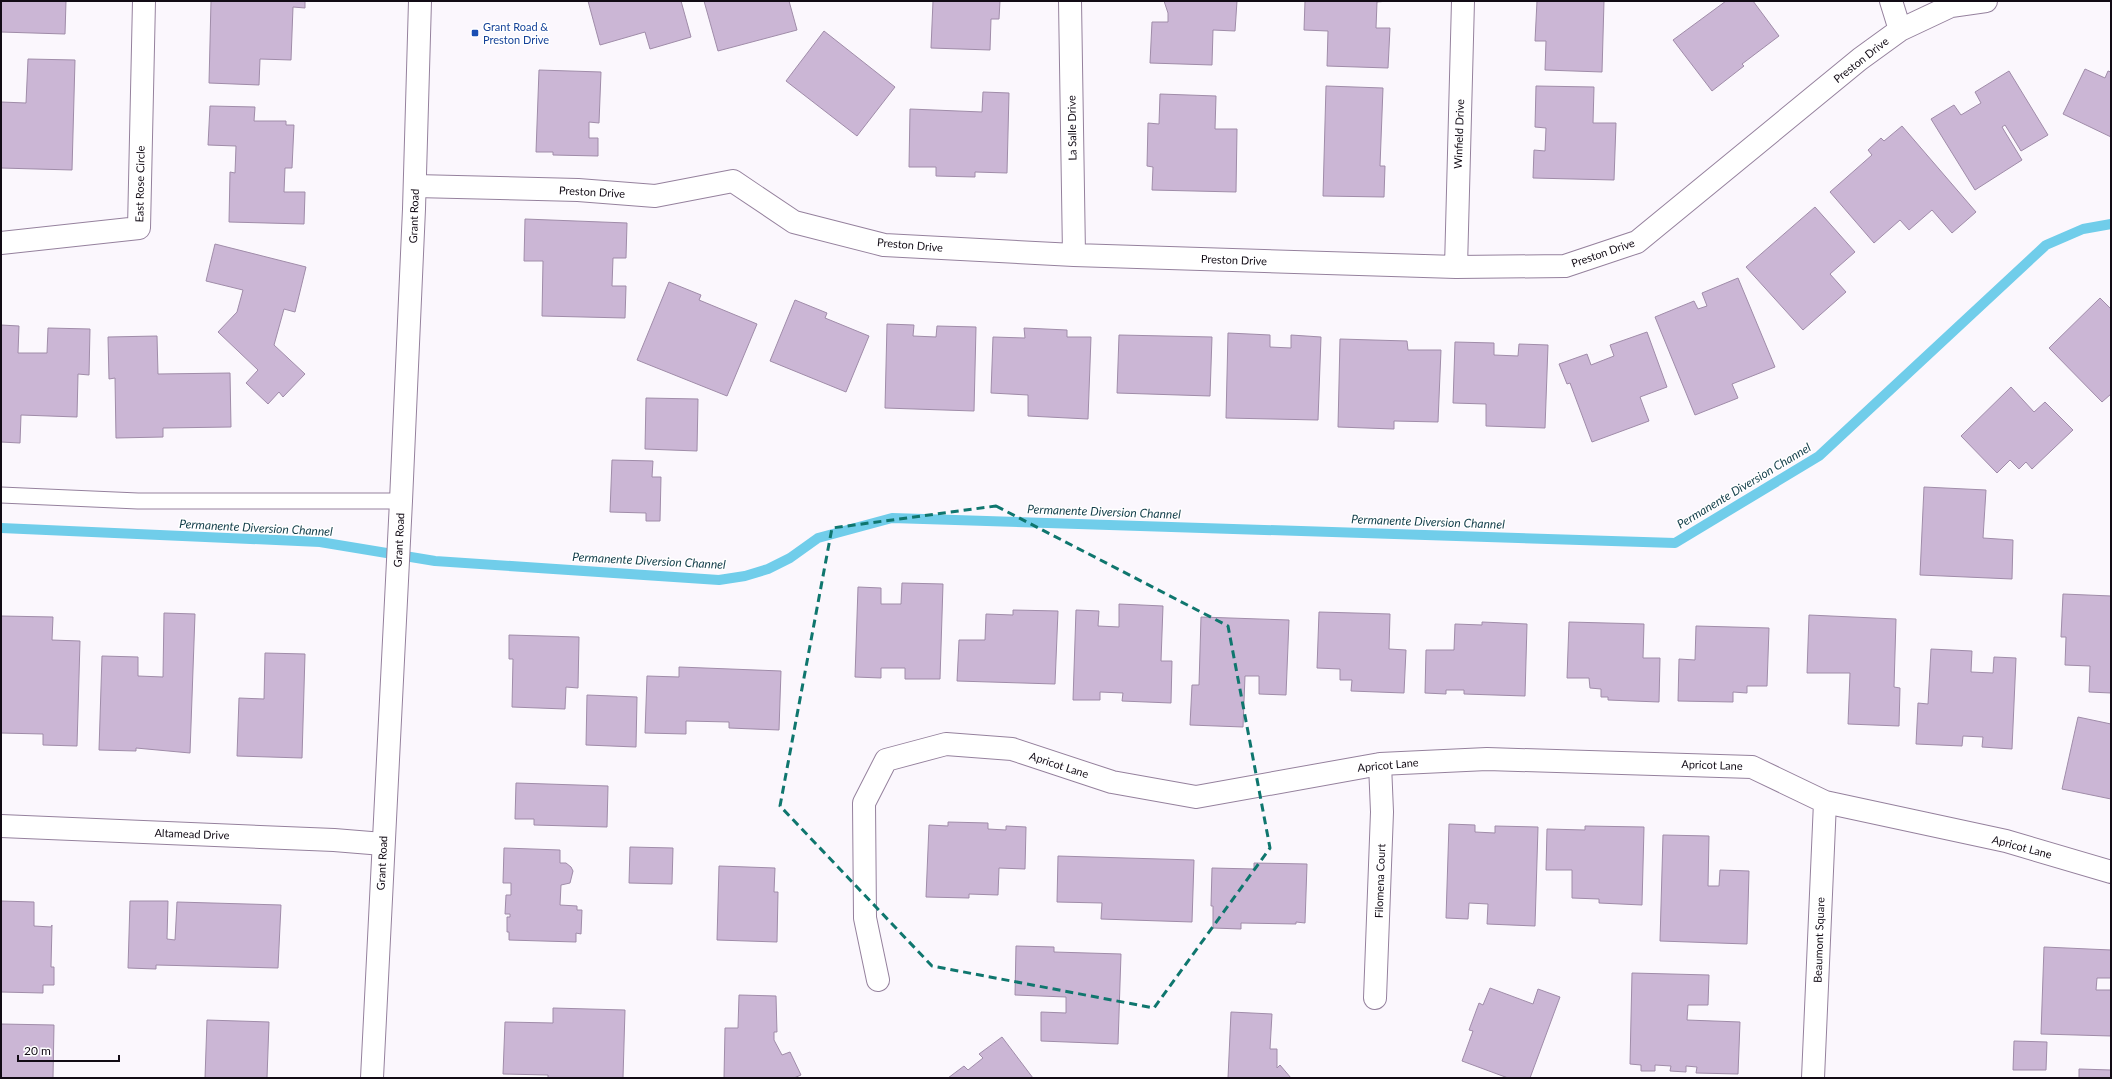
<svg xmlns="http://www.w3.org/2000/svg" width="2112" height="1079" font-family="Lato,sans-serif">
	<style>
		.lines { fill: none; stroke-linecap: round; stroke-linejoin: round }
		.stream { stroke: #70cdea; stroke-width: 10 }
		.building { fill: #cbb6d5; stroke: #a08ca9 }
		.service-casing { stroke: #95819d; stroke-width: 17 }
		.minor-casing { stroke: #95819d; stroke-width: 24 }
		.secondary-casing { stroke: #95819d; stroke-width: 24 }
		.service { stroke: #fff; stroke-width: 15 }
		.minor { stroke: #fff; stroke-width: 22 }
		.secondary { stroke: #fff; stroke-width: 22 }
		.marked { fill: none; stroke: #0f766e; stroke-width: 3; stroke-dasharray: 8 5; stroke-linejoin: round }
		.transit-dot { fill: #1a4fb4; stroke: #fff; stroke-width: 1.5 }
		.labels { text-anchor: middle; stroke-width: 3; stroke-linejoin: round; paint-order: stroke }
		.transit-label { font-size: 11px; fill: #164399; stroke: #fff; text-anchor: start }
		.street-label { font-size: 11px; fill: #120b15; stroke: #fff }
		.water-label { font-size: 12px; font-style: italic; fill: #133e4a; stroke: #fff }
	</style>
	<rect width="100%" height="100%" fill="#fbf7fd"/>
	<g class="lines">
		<path class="stream" d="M1,528L320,542L435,561L719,580L745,576L768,569L790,558L818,538L892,518L1675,543L1819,456L2046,245L2083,229L2111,224"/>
	</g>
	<path class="building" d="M1,1H66L65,34L1,32Z
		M211,1H305V8L293,7L291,60L260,59L259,85L209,83Z
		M588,1H681L691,37L650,49L645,32L600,45Z
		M704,1H789L797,30L718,51Z
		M933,1H1000L999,19H991L990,50L931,48Z
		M1164,1H1237L1235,31L1213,30L1212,65L1150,63L1152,22H1168V13Z
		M1305,1H1388L1377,2L1376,28H1390L1388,68L1327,66L1328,31L1304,30Z
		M1537,1H1604L1602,72L1545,70L1546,41H1535Z
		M1726,1H1753L1779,36L1742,64L1744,66L1712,91L1673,40Z
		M824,31L895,87L857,136L786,81Z
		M28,59L75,60L72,170L1,168V102L26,103Z
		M2085,69L2105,78L2108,71L2111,72V137L2063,114Z
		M539,70L601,72L599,123L589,122V138H598V156L553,155V152H536Z
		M2009,71L2048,135L2021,151L2005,125L2002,127L2022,160L1975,190L1931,119L1954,105L1961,115L1981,103L1975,92Z
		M1326,86L1383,88L1380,166H1385L1384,197L1323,196Z
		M1536,86L1594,87L1593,123H1616L1614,180L1533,178L1534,150L1545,151L1546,128L1535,127Z
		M983,92L1009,93L1007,173L975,172V177L936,176V167H909L910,109L982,112Z
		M1160,94L1216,96L1215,129H1237L1236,192L1152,190L1153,167L1147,166L1148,123L1159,124Z
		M210,106L255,107L254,121H286V125H294L292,168H285L284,192H305L304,224L229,222L230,172L235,173L236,146L208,145Z
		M1902,126L1976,212L1952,233L1932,210L1909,230L1900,220L1874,243L1830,192L1872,155L1868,150L1881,138L1884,141Z
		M1815,207L1855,252L1830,274L1846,292L1803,330L1746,267Z
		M525,219L627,223L626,258H613L612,286H626L625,318L542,316L543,261H524Z
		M215,244L306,267L295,312L284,309L274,345L305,374L283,397L279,392L268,404L246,383L258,370L218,332L237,312L243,290L206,281Z
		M1738,278L1775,367L1732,384L1738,398L1695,415L1655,317L1694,301L1698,309L1707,306L1702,293Z
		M669,282L701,295L699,300L757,324L727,396L637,360Z
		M2100,298L2111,309V394L2102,402L2049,348Z
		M795,300L827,313L825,318L869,336L846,392L770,361Z
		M887,324L914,325L913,336L936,337L937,326L976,327L974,411L885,408Z
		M1,325L19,326L18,353H47L48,328L90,329L89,375L78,374L77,417L21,415L20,443L1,442Z
		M1024,328L1067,330V337H1091L1088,419L1028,416V395L991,393L993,337L1025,338Z
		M1647,332L1667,387L1640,397L1649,421L1592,442L1570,383L1567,384L1559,364L1587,354L1591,365L1614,356L1610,345Z
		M1228,333L1270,335V347L1291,348V335L1321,337L1318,420L1226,418Z
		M1119,335L1212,337L1210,396L1117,393Z
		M157,336L158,374L230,373L231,427L163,428V437L116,438L115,378L109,379L108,337Z
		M1340,339L1407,341L1408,350H1441L1438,422L1394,421V429L1338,427Z
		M1455,342L1494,343V355L1518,356L1519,344L1548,345L1545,428L1486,426V404L1453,403Z
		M2011,387L2034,412L2045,402L2073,430L2032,469L2026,462L2019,469L2010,460L1997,473L1961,436Z
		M646,398L698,399L697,451L645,449Z
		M612,460L653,461L652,477H661L660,521H646V513L610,512Z
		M1924,487L1986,490L1983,538L2013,540L2012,579L1920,575Z
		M902,583L943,584L940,679H905V668H881V678L855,677L858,587L881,588V604H901Z
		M2063,594L2111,596V693L2089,692L2090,666L2065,665L2066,637H2061Z
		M1119,604L1163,606L1161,661H1172L1171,703L1122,701L1123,693L1100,692V700H1073L1076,610L1099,611L1098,626L1119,627Z
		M1013,610L1058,611L1055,684L957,681L959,640H985L986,614L1013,615Z
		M1319,612L1390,614L1389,649L1406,650L1404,693L1351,691L1352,680H1340V669L1317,668Z
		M164,613L195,614L190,753L136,748V751L99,750L102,656L138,657V676L163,677Z
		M1809,615L1896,619L1894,687L1900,688L1899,726L1848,724L1850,673H1807Z
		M1,616L53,617L52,640L80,641L77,746L43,745V734L1,733Z
		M1201,617L1289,620L1286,695L1259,694V676H1245L1243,727L1190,725L1192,685H1199Z
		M1482,622L1527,624L1525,696L1464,694V690H1446V694L1425,693L1426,650H1454L1455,624L1482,625Z
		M1569,622L1644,624L1643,658H1660L1659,702L1608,700V697H1601V689L1590,688L1589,678H1567Z
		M1696,626L1769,628L1767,686H1747V693L1733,692V702L1678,701L1679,659L1695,660Z
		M509,635L579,637L578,688L566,687L565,709L512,707L513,659H509Z
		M1931,649L1972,651L1971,672L1993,673L1994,657L2016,658L2012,749L1982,747L1983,737L1963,736L1962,746L1916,744L1918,703L1928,704Z
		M265,653L305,654L302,758L237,756L239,698L264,699Z
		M679,667L781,671L779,730L729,728V722L686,721V734L645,733L647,676L679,677Z
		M587,695L637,697L636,747L586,745Z
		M2078,717L2111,724V799L2062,789Z
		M516,783L608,786L607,827L534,825V819H515Z
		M948,822L988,823V829L1006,830V826L1026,827L1025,869L999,868L998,895L969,894V898L926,897L929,825L948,826Z
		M1449,824L1475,825V832L1495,833V826L1538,827L1535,926L1487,924L1488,904L1469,903L1468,919L1446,918Z
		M1585,826L1644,827L1642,905L1599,903V899L1572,898V870H1546L1547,829L1585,830Z
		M1663,835L1709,836L1708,886H1719L1720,870L1749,871L1747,944L1660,941Z
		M630,847L673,848L672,884L629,883Z
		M504,848L560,850V863H566L571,867L573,871L570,883L561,885L560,905L577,906V910H582L581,934L576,933V942L509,940V932H507V917H510V914H505L506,895H511V883H503Z
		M1058,856L1194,860L1192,922L1101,919L1102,903L1057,902Z
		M1254,863L1307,864L1305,923L1296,922V924L1241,923V929L1213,928V906H1211L1212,868L1254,869Z
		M719,866L775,868L774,892H778L777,942L717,940Z
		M1,901L34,902V926L51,927L52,925L51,967H54V985H43V993L1,992Z
		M130,901H168L167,939L175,940L177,902L281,905L278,968L156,965V969L128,968Z
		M1016,946L1054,947V952L1121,954L1118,1044L1041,1041V1012L1066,1013V997L1015,995Z
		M2044,947L2111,950V978H2097L2096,990H2111V1036L2041,1034Z
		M1632,973L1709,975L1708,1005H1688L1687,1020L1740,1022L1738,1074L1696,1073L1697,1067L1686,1066V1072L1670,1071L1671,1066L1655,1065V1071H1641V1065L1630,1064Z
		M1490,988L1533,1004L1538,989L1560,997L1530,1078H1508L1462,1061L1473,1031L1469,1030L1479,1003L1483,1005Z
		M739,995L776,996L777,1032H774V1040L782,1055L790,1052L801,1075L794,1078H724L725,1028H738Z
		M553,1008L625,1010L623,1078H548V1075L503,1074L505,1022L553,1023Z
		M1231,1012L1272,1014L1270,1049H1277V1068L1280,1065L1291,1078H1228Z
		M207,1020L269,1022L267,1078H205Z
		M1,1024L54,1025L53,1078H1Z
		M1002,1037L1033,1078H948L964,1066L968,1070L983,1058L979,1054Z
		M2014,1041L2047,1042L2046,1070H2013Z
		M2079,1069L2111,1070V1078H2079Z"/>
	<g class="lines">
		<defs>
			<path id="service" d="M1,495L138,501H401"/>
			<path id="minor" d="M1070,1L1074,255
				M1891,1L1900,30
				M415,186L578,190L655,196L733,181L794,222L884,245L1074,255L1456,267L1565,266L1637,242L1860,59L1900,30L1951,6L1986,1
				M1,243L139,228L144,1
				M1456,267L1463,1
				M1,826L334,840L383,844
				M878,980L865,918L864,803L886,760L946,744L1012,749L1112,782L1196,797L1380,764L1487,759L1752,767L1825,802L2006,841L2111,872
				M1375,998L1382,812L1380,764
				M1813,1078L1825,802"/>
			<path id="secondary" d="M372,1078L401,501L414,209L420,1"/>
		</defs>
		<use href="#service" class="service-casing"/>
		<use href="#minor" class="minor-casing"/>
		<use href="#secondary" class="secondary-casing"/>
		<use href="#service" class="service"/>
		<use href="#minor" class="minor"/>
		<use href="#secondary" class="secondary"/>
	</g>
	<path class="marked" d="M996,506L1228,626L1270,848L1154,1008L932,966L780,806L832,528Z"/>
	<rect class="transit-dot" x="471" y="29" width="8" height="8" rx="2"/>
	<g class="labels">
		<g class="transit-label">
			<text x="483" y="31">Grant Road &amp;<tspan x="483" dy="13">Preston Drive</tspan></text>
		</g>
		<g class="street-label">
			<text transform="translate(1861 60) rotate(-38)" y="4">Preston Drive</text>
			<text transform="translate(1072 128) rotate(-91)" y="4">La Salle Drive</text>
			<text transform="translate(1459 134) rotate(-88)" y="4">Winfield Drive</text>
			<text transform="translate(140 184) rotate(-89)" y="4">East Rose Circle</text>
			<text transform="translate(592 192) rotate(3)" y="4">Preston Drive</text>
			<text transform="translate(414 216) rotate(-88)" y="4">Grant Road</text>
			<text transform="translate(910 245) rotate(5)" y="4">Preston Drive</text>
			<text transform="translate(1603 253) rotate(-19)" y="4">Preston Drive</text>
			<text transform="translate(1234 260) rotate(2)" y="4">Preston Drive</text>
			<text transform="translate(399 540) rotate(-87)" y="4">Grant Road</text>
			<text transform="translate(1059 765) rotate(18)" y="4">Apricot Lane</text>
			<text transform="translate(1388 765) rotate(-5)" y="4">Apricot Lane</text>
			<text transform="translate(1712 765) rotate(2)" y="4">Apricot Lane</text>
			<text transform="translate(192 834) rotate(2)" y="4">Altamead Drive</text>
			<text transform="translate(2022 847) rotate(15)" y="4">Apricot Lane</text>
			<text transform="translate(382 863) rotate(-87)" y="4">Grant Road</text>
			<text transform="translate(1380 881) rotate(-88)" y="4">Filomena Court</text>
			<text transform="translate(1819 940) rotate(-88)" y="4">Beaumont Square</text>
		</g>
		<g class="water-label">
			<text transform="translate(1744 486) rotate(-31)" y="4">Permanente Diversion Channel</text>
			<text transform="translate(1104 512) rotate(2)" y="4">Permanente Diversion Channel</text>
			<text transform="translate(1428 522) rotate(2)" y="4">Permanente Diversion Channel</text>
			<text transform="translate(256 528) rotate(3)" y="4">Permanente Diversion Channel</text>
			<text transform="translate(649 561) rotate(3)" y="4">Permanente Diversion Channel</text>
		</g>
	</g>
	<rect width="2112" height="1079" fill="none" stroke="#120b15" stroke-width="4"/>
	<path d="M18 1055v6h101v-6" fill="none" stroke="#120b15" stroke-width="2"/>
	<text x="24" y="1055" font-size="12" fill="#120b15" stroke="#ffffff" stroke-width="3" paint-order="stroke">20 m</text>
</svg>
